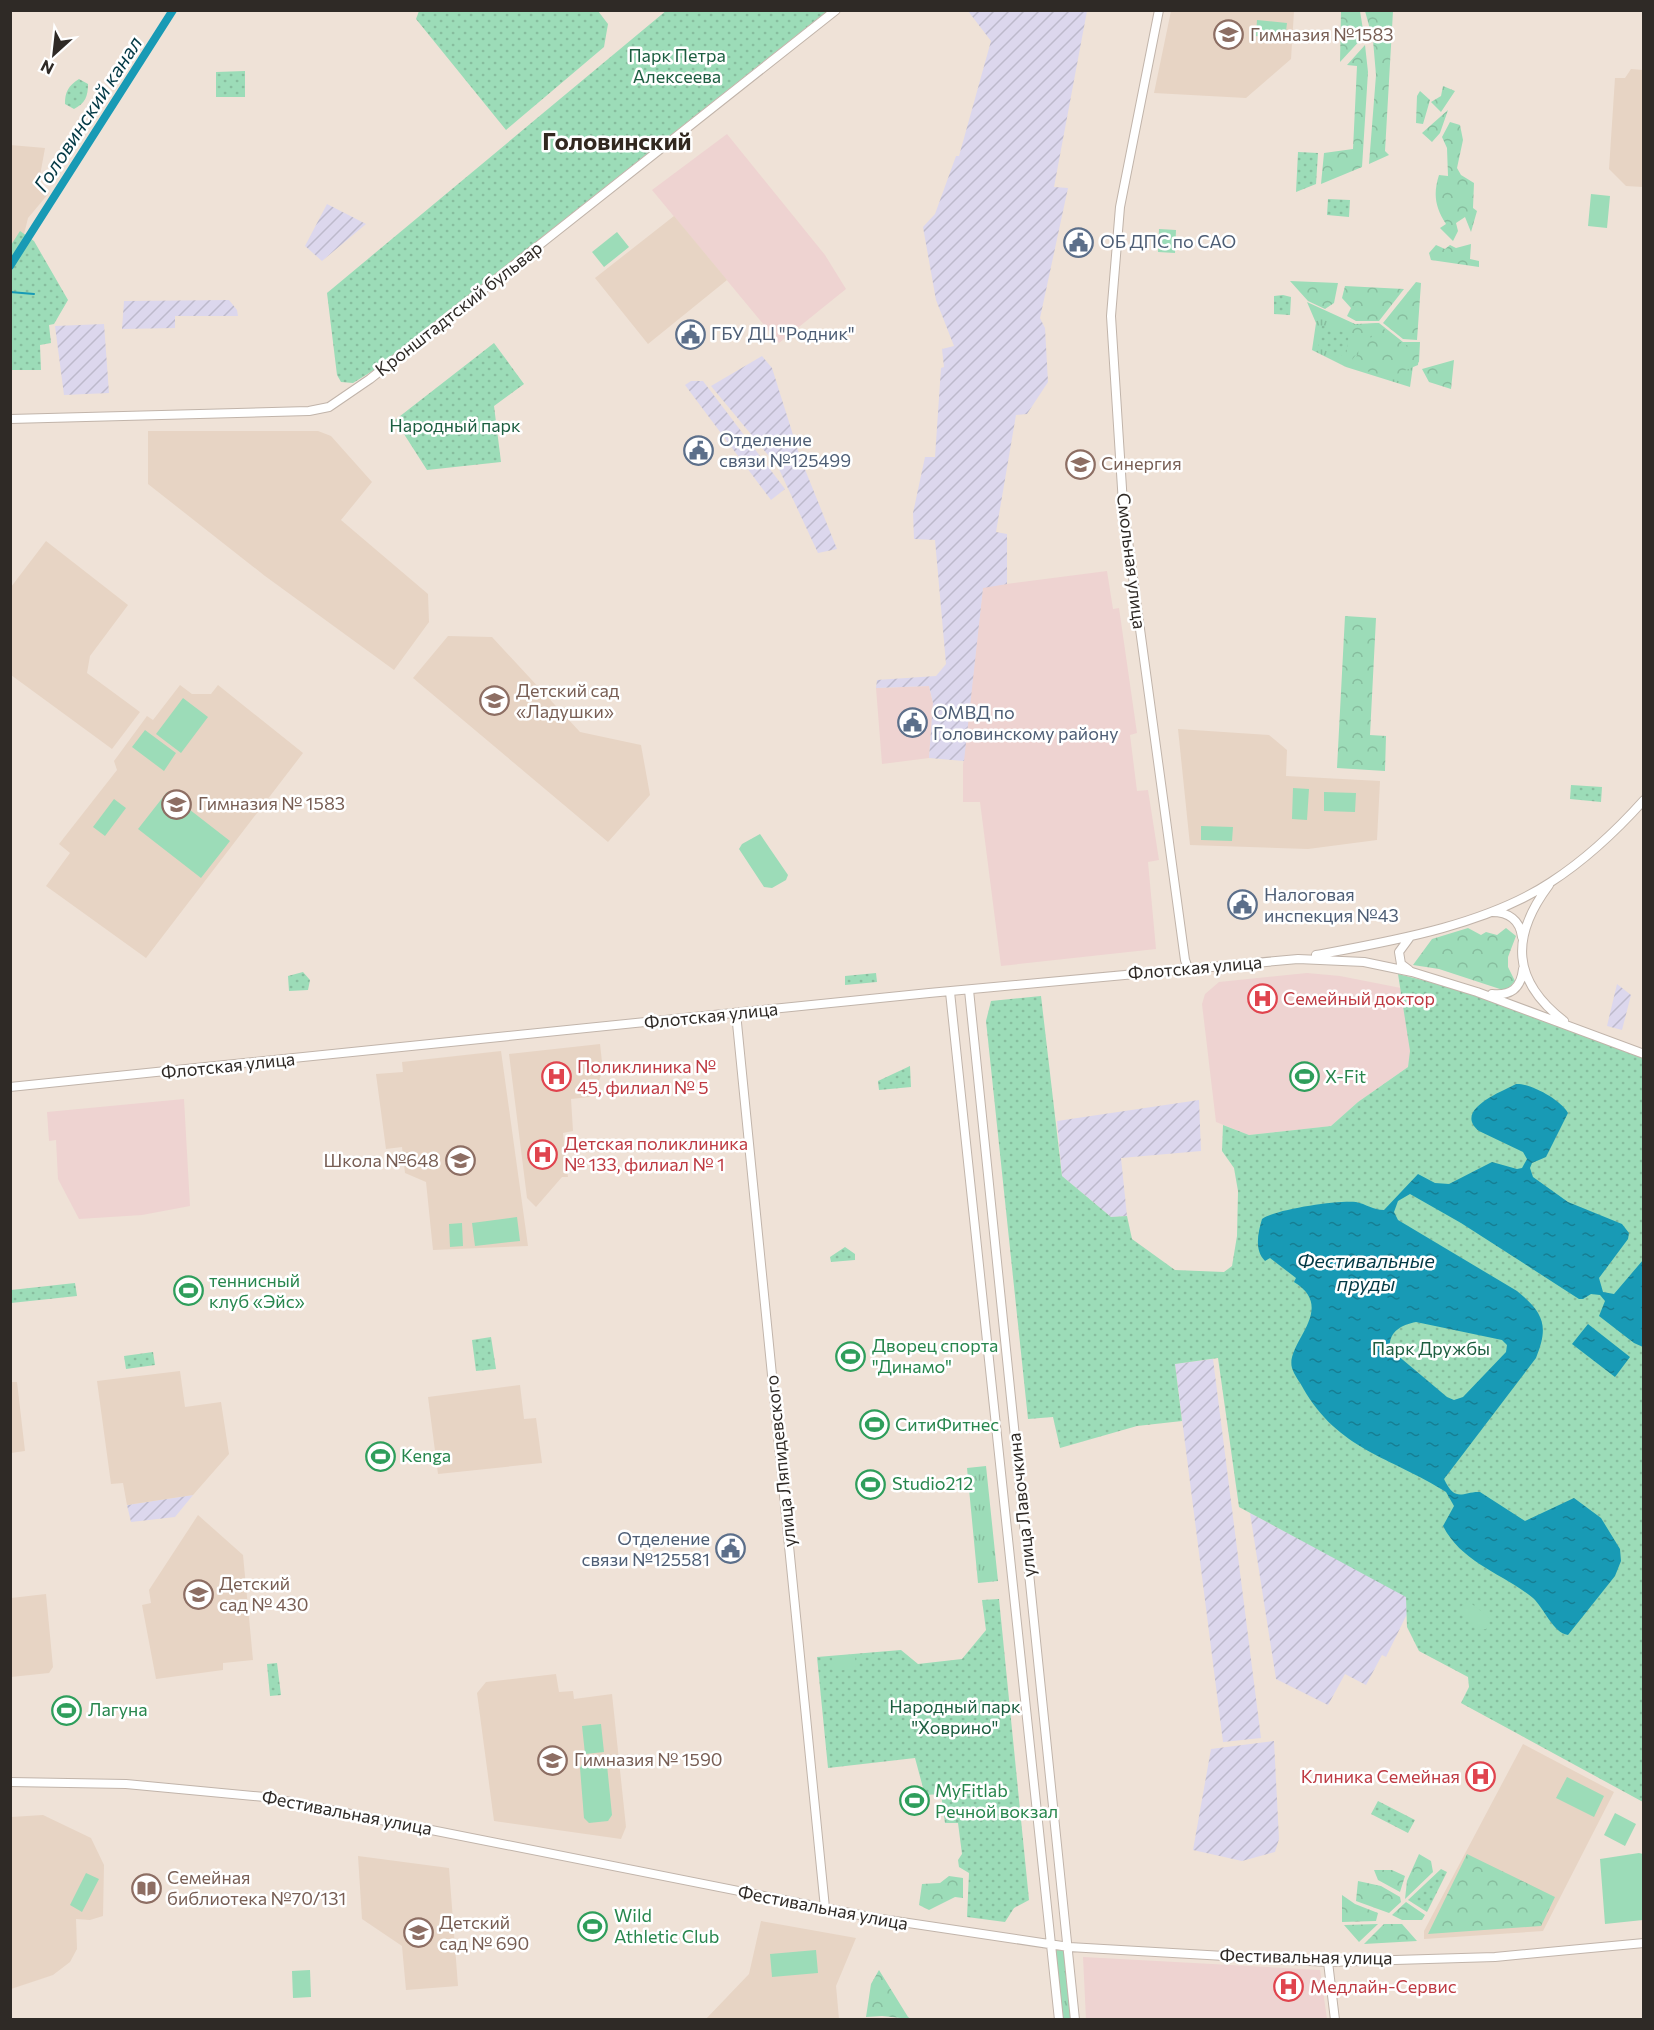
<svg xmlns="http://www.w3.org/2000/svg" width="1654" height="2030" font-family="Commissioner,sans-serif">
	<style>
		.commercial { fill: #eed3d1 }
		.industrial { fill: url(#industrial-furrows) }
		.built { fill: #e7d4c4 }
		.grass { fill: url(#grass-tufts) }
		.forest { fill: url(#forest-crowns) }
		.park { fill: url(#park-dots) }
		.garden { fill: #9cdcb8 }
		.water { fill: url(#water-ripples); fill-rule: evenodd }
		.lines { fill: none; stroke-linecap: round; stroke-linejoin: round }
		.stream { stroke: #189ab5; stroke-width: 2 }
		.canal { stroke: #189ab5; stroke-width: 8 }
		.secondary-casing { stroke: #c1b4aa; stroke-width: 10 }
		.secondary { stroke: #fff; stroke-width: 8 }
		.labels { text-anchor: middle; stroke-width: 5; stroke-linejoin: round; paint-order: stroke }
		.education-label { font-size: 18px; fill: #785e54; stroke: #fff; text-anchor: start }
		.park-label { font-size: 18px; fill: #1c5e40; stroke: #fff }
		.service-label { font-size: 18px; fill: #4e5e75; stroke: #fff; text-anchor: start }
		.street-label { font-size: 18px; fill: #2f2a26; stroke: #fff }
		.health-label { font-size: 18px; fill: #be3a42; stroke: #fff; text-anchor: start }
		.leisure-label { font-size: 18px; fill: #27864d; stroke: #fff; text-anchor: start }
		.water-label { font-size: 20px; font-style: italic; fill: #033945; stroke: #fff }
		.district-label { font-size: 24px; font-weight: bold; fill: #322820; stroke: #fff }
	</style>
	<defs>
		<pattern id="industrial-furrows" width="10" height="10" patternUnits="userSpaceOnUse" patternTransform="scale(1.5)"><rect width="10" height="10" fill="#dcd7ed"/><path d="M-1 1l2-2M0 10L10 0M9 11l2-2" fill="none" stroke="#bdb9cb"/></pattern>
		<pattern id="grass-tufts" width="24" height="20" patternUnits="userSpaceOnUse" patternTransform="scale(1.5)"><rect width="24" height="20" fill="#9cdcb8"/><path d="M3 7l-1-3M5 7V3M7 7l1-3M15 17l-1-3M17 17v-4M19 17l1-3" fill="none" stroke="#87bd9e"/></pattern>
		<pattern id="forest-crowns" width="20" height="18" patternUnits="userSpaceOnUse" patternTransform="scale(1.5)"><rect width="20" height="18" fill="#9cdcb8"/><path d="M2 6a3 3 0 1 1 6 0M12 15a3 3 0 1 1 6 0" fill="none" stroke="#87bd9e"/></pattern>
		<pattern id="park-dots" width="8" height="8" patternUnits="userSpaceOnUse" patternTransform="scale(1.5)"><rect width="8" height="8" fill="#9cdcb8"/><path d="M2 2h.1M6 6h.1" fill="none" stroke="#87bd9e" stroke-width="1.8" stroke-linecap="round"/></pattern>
		<pattern id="water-ripples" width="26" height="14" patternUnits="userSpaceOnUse" patternTransform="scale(1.5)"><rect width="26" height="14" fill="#189ab5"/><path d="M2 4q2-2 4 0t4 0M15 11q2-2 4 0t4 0" fill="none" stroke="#167e93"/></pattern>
	</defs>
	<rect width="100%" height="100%" fill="#efe2d7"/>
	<path class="commercial" d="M727,134L825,255L846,289L779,343L652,190Z
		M1107,571L1113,609L1119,608L1137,733L1130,735L1137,791L1148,790L1159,860L1148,862L1156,949L1001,966L980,802H963V765L983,587Z
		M929,686L933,703L929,758L882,764L876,688Z
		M1307,973L1340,976L1401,988L1411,1051L1408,1067L1358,1102L1331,1126L1249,1135L1216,1122L1202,1004L1205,994L1219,982Z
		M184,1099L190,1206L142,1215L79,1219L58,1179L56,1140L49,1141L47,1112Z
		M1083,1957L1320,1970L1327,2019H1086Z"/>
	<path class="industrial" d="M968,11H1087L1054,187L1068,188L1040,318L1045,328L1048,382L1027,414L1016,415L996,532L1007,534V584L983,588L964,761L929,758L933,703L929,686L876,688L877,680L936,676L946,664L935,540L914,539L913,513L925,457H935L941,368L944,367L942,349L954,346L936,300L923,227L935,214L956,156H959L991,41Z
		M327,204L366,224L322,261L305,246Z
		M229,300L237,310L238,316H175V328L122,329L124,301Z
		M104,324L109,393L64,395L55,326Z
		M762,356L772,368L800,457L837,549L818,553L778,467L711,386Z
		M691,381H703L785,489L771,500L685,385Z
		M1617,984L1631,995L1622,1030L1607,1026Z
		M1199,1100L1201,1151L1121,1158L1127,1216L1111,1217L1062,1176L1057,1121Z
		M1213,1359L1261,1738L1223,1742L1175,1364Z
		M193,1495L175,1517L131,1522L127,1505Z
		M1250,1513L1406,1596L1407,1614L1386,1657L1382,1655L1366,1685L1345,1674L1328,1705L1276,1679Z
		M1274,1741L1279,1839L1275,1852L1242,1861L1193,1850L1211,1749Z"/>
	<path class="built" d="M1171,11H1294L1291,59L1246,98L1154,93Z
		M1631,69L1643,70V187L1626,186L1609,169L1615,78H1625Z
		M10,145L45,148L39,181L49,193L28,218L19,255L10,257Z
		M674,216L727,280L648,344L595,278Z
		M148,431H318L331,436L372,482L341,520L428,594L429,622L394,670L265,576L148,484Z
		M46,541L128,605L90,656L87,673L140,712L112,749L11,675V587Z
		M448,636L492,637L580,732L641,745L650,795L608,842L413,678Z
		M180,685L192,694H211L218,685L303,753L146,958L46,886L70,853L59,844L117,770L114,761L147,716L153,720Z
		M1178,729L1269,735L1287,750L1286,776L1380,781L1377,840L1308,849L1190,845Z
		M600,1044L603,1071L598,1083L599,1096L571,1099L573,1131L563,1133L568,1177H562L536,1207L527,1198L509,1054Z
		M501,1051L528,1246L433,1250L426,1182L405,1173L402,1147L386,1149L376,1074L403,1072L402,1062Z
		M180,1371L185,1407L221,1402L229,1454L193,1495L127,1505L123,1483L111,1484L97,1381Z
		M11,1382H17L25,1451L11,1453Z
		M520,1385L524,1419L536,1418L542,1463L438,1474L428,1397Z
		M198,1515L243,1555L253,1660L223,1663V1670L156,1679L142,1605L151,1603L149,1590Z
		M46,1594L53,1667L49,1673L11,1677V1598Z
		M556,1674L559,1692L573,1691L574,1699L612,1694L626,1827L621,1839L494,1821L477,1693L486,1682Z
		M1523,1744L1614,1792L1543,1931L1424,1939V1931Z
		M43,1815L91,1838L104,1865L103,1916L90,1920L76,1919L77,1949L70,1962L53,1975L11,1989V1817Z
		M358,1856L449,1868L458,1986L406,1990L402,1946L362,1919Z
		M761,1921L856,1938L836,1986L839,2019L705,2020L749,1974Z"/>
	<path class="grass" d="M1307,302L1355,324L1379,323L1403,342H1420L1419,362L1413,366L1410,387L1346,367L1312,350L1316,323Z
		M986,1466L998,1581L978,1583L967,1468Z
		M1052,1946L1069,1947L1075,2019H1059Z"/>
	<path class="forest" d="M1341,11H1360L1364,36L1340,62Z
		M1365,11H1393L1385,151L1389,155L1369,164L1376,75L1373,40Z
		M1365,45L1368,72L1362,167L1321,184L1324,153L1353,149L1357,66L1347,65Z
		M1443,86L1455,91L1441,112L1431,102L1441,96Z
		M1420,91L1430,100L1423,124L1416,123L1417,96Z
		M1448,110L1440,133L1432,142L1422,133Z
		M1450,122L1460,125L1463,140L1457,168L1461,175L1474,183L1473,208L1477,211L1471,232L1465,217L1456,223L1458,231L1453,241L1440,228L1446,224C1435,207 1433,194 1439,175L1448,176L1447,148L1442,137Z
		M1471,244L1470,259L1479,261V267L1431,260L1429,253L1436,245L1445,249L1450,245L1456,248Z
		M1290,281L1338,283L1334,303L1325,309L1308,301Z
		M1416,282L1421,283L1417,340L1403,339L1383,323Z
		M1345,286L1404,289L1379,321H1356L1347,316L1351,308L1342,298Z
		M1347,321L1355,325L1379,323L1352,360L1346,353L1349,334L1343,326Z
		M1380,326L1403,344L1419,349L1418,365L1399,373L1394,379L1349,366Z
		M1454,360L1451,389L1429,382L1422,369Z
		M1345,616L1376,618L1370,735L1386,736L1385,771L1337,768Z
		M1468,928L1481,935L1486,932L1497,935L1506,928L1516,936L1508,957V967L1515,981L1508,989L1503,990L1439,969L1413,965L1432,939Z
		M1419,1854L1431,1861L1433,1872L1405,1899L1407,1881Z
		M1467,1854L1555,1897L1541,1926L1428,1934Z
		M1392,1870L1405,1876L1400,1892L1378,1880L1374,1870Z
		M949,1876L963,1878V1898L955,1897L929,1910L919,1905L922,1884L940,1883Z
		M1358,1881L1381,1886L1400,1897L1401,1902L1389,1913L1356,1901Z
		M1342,1895L1355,1904L1378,1913L1376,1921L1342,1922Z
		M1406,1902L1425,1915L1422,1920H1402L1392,1915Z
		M1378,1924L1359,1942L1344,1925Z
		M1384,1924H1402L1417,1941L1364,1944Z
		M879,1970L908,2017L911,2019L882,2016L866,2017L871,1984Z"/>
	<path class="park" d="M667,10L827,11L374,370L353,383L341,382L337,375L327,293Z
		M419,11H598L608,24L604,47L506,130L416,19Z
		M245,71V97H216V72Z
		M79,79L88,84C88,97 85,103 74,109L65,104C65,92 68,86 79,79Z
		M1298,152L1318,153L1316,184L1296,192Z
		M1328,199L1350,200L1349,217L1327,215Z
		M20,231L34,241L68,300L54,324L49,325L51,343L40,345L41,370H11V245Z
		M1283,295L1291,297L1290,315L1274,314V296Z
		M1322,325L1349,334L1346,357L1318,347Z
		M494,343L524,384L494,406L501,462L427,470L395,420Z
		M1571,785L1602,787L1601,802L1570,799Z
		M303,972L310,980L308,990L289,991L288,976Z
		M876,973L877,982L845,985V976Z
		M1398,974L1458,989L1643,1058V1802L1461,1703L1469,1687L1468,1677L1419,1651L1407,1627L1406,1597L1239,1507L1218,1358L1175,1364L1182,1421L1137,1426L1060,1448L1053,1417L1028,1419L986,1021L991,1001L1041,996L1062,1176L1111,1217L1127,1216L1132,1239L1175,1270L1224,1272L1232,1266L1237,1236L1238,1191L1234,1168L1222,1151L1223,1125L1249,1135L1331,1126L1358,1102L1408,1067L1410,1051Z
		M910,1066L911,1087L879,1090L878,1081Z
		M845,1247L855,1254V1260L831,1262L830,1257Z
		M75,1283L77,1296L11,1303V1290Z
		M491,1337L496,1369L476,1371L472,1340Z
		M153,1352L155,1365L126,1369L124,1356Z
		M999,1599L1029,1900L1014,1908L1005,1922L967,1917L969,1873L959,1867L958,1860L962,1854L958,1823H945L941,1794L925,1795L915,1758L828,1768L817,1657L901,1650L918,1664L962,1659L986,1630L982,1600Z
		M277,1663L281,1695L270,1696L267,1664Z
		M1378,1801L1415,1820L1408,1833L1371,1814Z
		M1441,1869L1447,1872L1427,1912L1408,1900Z"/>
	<path class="garden" d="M1257,20L1287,23L1285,39L1256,36Z
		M1591,194L1610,196L1607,228L1588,226Z
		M1159,229L1176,230L1175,253L1158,252Z
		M617,232L629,247L604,267L592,252Z
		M183,698L208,717L181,753L156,734Z
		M145,730L176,753L164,771L132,747Z
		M1293,788L1309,789L1307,820L1292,819Z
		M167,792L230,841L201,878L138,829Z
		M1324,792L1356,793L1355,812L1324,811Z
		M114,799L126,808L105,836L93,827Z
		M1201,826L1233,827L1232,841L1201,840Z
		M760,834L788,875L786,880L772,888L764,887L739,849L742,844Z
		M517,1217L520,1241L475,1246L472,1223Z
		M462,1223L463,1246L450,1247L449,1224Z
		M1468,1601L1490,1618L1486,1629L1480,1630L1461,1614V1607Z
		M855,1656L856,1669L833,1671L832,1657Z
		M601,1724L604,1752L585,1754L582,1726Z
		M602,1759L607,1765L612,1815L608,1821L589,1823L584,1818L580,1768L584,1760Z
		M1567,1777L1604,1796L1594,1817L1556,1798Z
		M1615,1813L1636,1824L1625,1846L1604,1835Z
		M1639,1853L1643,1854V1920L1605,1924L1600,1859Z
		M86,1873L99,1879L82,1912L70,1905Z
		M816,1950L818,1973L772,1977L770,1954Z
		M310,1970L311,1997L293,1998L292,1971Z"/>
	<path class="water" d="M1516,1084C1530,1083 1561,1100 1568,1113L1546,1157L1532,1163L1530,1168L1533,1177L1568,1202L1622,1224L1629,1233L1628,1239L1599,1278L1603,1292L1614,1294L1643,1260V1347L1634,1343L1599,1316L1605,1301L1600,1295L1591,1294L1583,1299H1579L1461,1223L1410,1194L1398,1201L1394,1212L1398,1220L1517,1291C1544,1313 1549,1326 1536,1358L1444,1479C1456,1504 1463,1491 1480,1492L1525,1521L1574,1498L1601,1518L1620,1549L1621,1561L1615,1576L1568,1635C1553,1633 1544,1608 1533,1598C1502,1573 1462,1563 1443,1526L1454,1506L1446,1492C1391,1457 1338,1450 1303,1388C1300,1382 1294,1375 1292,1368C1285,1343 1338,1309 1294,1282L1296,1278L1270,1258L1265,1261C1254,1250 1258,1233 1262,1219C1276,1209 1338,1200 1356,1202C1366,1204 1373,1210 1384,1210L1418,1174L1435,1183L1449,1184L1492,1162L1517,1169L1522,1168L1527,1159L1523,1152L1479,1131C1453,1110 1501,1092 1516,1084ZM1416,1322L1502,1340L1507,1345L1506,1352L1463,1397L1454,1400L1447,1397L1390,1349C1388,1332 1401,1325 1416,1322Z
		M1588,1324L1630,1357L1615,1377L1572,1344Z"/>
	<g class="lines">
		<path class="stream" d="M10,292L34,294"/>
		<path class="canal" d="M10,266L173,10"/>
		<defs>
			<path id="secondary" d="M1159,10L1120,207L1111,316L1123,504L1185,960L1188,968
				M10,419L309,411L329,407L370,379L836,10
				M1549,885C1510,937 1512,981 1564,1021
				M1492,912C1508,912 1520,920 1522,937
				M1316,955C1392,941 1486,925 1551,882C1585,860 1617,830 1644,800
				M1409,970L1401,964L1399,952L1410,937
				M969,990L1075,2020
				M950,992L1059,2020
				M1492,994C1511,996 1521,988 1523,969
				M736,1013L825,1908
				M10,1087L929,993L1298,959L1364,962L1412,972L1477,992L1644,1054
				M10,1782L126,1784L265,1797L875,1918L1069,1947L1328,1962L1495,1957L1644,1943
				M1328,1962L1335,2020"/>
		</defs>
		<use href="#secondary" class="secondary-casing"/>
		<use href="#secondary" class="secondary"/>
	</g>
	<defs>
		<symbol id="school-ring" viewBox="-11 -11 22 22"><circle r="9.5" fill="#fff" stroke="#8d6e63" stroke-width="1.5"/><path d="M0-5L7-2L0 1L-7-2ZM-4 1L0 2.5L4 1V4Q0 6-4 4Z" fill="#8d6e63"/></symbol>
		<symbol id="civic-ring" viewBox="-11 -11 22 22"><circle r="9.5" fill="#fff" stroke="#5c6f8a" stroke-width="1.5"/><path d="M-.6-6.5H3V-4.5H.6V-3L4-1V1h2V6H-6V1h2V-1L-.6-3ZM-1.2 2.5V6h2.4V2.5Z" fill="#5c6f8a"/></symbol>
		<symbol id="university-ring" viewBox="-11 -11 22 22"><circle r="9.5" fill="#fff" stroke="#8d6e63" stroke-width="1.5"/><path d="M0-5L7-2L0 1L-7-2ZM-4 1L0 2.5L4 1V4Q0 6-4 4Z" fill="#8d6e63"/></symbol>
		<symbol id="hospital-ring" viewBox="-11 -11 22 22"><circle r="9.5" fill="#fff" stroke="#e0444e" stroke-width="1.5"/><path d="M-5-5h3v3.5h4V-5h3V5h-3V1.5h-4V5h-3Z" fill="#e0444e"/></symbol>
		<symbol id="stadium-ring" viewBox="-11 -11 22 22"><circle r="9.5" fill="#fff" stroke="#2e9e5b" stroke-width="1.5"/><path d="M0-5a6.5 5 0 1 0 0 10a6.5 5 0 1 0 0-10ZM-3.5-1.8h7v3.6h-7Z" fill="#2e9e5b"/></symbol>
		<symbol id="library-ring" viewBox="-11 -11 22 22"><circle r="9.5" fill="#fff" stroke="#8d6e63" stroke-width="1.5"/><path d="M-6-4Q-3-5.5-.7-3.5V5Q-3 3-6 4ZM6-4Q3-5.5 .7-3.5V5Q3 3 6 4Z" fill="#8d6e63"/></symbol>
	</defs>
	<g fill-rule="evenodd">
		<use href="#school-ring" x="1212" y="18" width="33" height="33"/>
		<use href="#civic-ring" x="1062" y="226" width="33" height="33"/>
		<use href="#civic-ring" x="674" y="318" width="33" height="33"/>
		<use href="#civic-ring" x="682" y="434" width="33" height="33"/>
		<use href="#university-ring" x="1064" y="448" width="33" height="33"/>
		<use href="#school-ring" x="478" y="684" width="33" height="33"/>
		<use href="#civic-ring" x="896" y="706" width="33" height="33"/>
		<use href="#school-ring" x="160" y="788" width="33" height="33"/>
		<use href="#civic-ring" x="1226" y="888" width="33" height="33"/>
		<use href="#hospital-ring" x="1246" y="982" width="33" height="33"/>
		<use href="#hospital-ring" x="540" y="1060" width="33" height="33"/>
		<use href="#stadium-ring" x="1288" y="1060" width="33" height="33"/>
		<use href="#hospital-ring" x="526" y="1138" width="33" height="33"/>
		<use href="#school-ring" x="444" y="1144" width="33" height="33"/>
		<use href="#stadium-ring" x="172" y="1274" width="33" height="33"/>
		<use href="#stadium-ring" x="834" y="1340" width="33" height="33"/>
		<use href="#stadium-ring" x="858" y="1408" width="33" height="33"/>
		<use href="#stadium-ring" x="364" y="1440" width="33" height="33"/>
		<use href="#stadium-ring" x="854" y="1468" width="33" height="33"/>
		<use href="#civic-ring" x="714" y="1532" width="33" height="33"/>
		<use href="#school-ring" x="182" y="1578" width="33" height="33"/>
		<use href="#stadium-ring" x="50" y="1694" width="33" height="33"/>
		<use href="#school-ring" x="536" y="1744" width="33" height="33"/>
		<use href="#hospital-ring" x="1464" y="1760" width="33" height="33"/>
		<use href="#stadium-ring" x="898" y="1784" width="33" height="33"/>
		<use href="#library-ring" x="130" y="1872" width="33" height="33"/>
		<use href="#stadium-ring" x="576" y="1910" width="33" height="33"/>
		<use href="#school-ring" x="402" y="1916" width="33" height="33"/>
		<use href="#hospital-ring" x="1272" y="1970" width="33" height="33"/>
	</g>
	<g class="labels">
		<g class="education-label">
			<text x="1250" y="41">Гимназия №1583</text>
			<text x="1101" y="470">Синергия</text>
			<text x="516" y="697">Детский сад<tspan x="516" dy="21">«Ладушки»</tspan></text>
			<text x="198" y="810">Гимназия № 1583</text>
			<text x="439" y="1167" text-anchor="end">Школа №648</text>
			<text x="219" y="1590">Детский<tspan x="219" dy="21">сад № 430</tspan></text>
			<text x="574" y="1766">Гимназия № 1590</text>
			<text x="167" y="1884">Семейная<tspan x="167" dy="21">библиотека №70/131</tspan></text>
			<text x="439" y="1929">Детский<tspan x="439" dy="21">сад № 690</tspan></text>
		</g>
		<g class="park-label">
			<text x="677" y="62">Парк Петра<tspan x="677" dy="21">Алексеева</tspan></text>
			<text x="455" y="432">Народный парк</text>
			<text x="1431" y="1355">Парк Дружбы</text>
			<text x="955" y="1713">Народный парк<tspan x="955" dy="21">"Ховрино"</tspan></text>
		</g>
		<g class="service-label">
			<text x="1100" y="248">ОБ ДПС по САО</text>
			<text x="711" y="340">ГБУ ДЦ "Родник"</text>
			<text x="719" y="446">Отделение<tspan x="719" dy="21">связи №125499</tspan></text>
			<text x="933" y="719">ОМВД по<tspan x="933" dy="21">Головинскому району</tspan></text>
			<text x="1264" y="901">Налоговая<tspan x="1264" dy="21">инспекция №43</tspan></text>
			<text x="710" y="1545" text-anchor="end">Отделение<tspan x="710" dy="21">связи №125581</tspan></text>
		</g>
		<g class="street-label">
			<text transform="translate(459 309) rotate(-38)" y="6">Кронштадтский бульвар</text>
			<text transform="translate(1131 561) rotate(83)" y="6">Смольная улица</text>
			<text transform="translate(1195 968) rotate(-5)" y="6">Флотская улица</text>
			<text transform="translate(711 1016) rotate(-6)" y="6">Флотская улица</text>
			<text transform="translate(228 1066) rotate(-6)" y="6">Флотская улица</text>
			<text transform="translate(781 1461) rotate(-96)" y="6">улица Ляпидевского</text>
			<text transform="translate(1022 1505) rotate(-96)" y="6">улица Лавочкина</text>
			<text transform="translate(347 1813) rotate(11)" y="6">Фестивальная улица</text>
			<text transform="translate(823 1908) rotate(11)" y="6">Фестивальная улица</text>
			<text transform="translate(1306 1957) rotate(1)" y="6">Фестивальная улица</text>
		</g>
		<g class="health-label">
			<text x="1283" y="1005">Семейный доктор</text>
			<text x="577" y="1073">Поликлиника №<tspan x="577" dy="21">45, филиал № 5</tspan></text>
			<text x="564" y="1150">Детская поликлиника<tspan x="564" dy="21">№ 133, филиал № 1</tspan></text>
			<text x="1460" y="1783" text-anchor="end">Клиника Семейная</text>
			<text x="1310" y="1993">Медлайн-Сервис</text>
		</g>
		<g class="leisure-label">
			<text x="1325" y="1083">X-Fit</text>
			<text x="209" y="1287">теннисный<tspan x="209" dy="21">клуб «Эйс»</tspan></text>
			<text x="872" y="1352">Дворец спорта<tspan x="872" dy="21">"Динамо"</tspan></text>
			<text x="895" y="1431">СитиФитнес</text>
			<text x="401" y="1462">Kenga</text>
			<text x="892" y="1490">Studio212</text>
			<text x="88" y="1716">Лагуна</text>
			<text x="935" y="1797">MyFitlab<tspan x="935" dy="21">Речной вокзал</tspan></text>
			<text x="614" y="1922">Wild<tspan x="614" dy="21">Athletic Club</tspan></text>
		</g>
		<g class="water-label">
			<text transform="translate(88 114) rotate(-57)" y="7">Головинский канал</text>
			<text x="1366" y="1268">Фестивальные<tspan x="1366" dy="23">пруды</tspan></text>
		</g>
		<g class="district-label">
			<text x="617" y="150">Головинский</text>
		</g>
	</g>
	<rect width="1654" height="2030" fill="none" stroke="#2f2a26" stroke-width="24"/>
	<g transform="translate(54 54) rotate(207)" stroke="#ffffff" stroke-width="4.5" paint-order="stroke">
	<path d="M0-4.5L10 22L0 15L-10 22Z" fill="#2f2a26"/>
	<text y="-9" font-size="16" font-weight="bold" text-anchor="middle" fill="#2f2a26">N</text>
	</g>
</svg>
